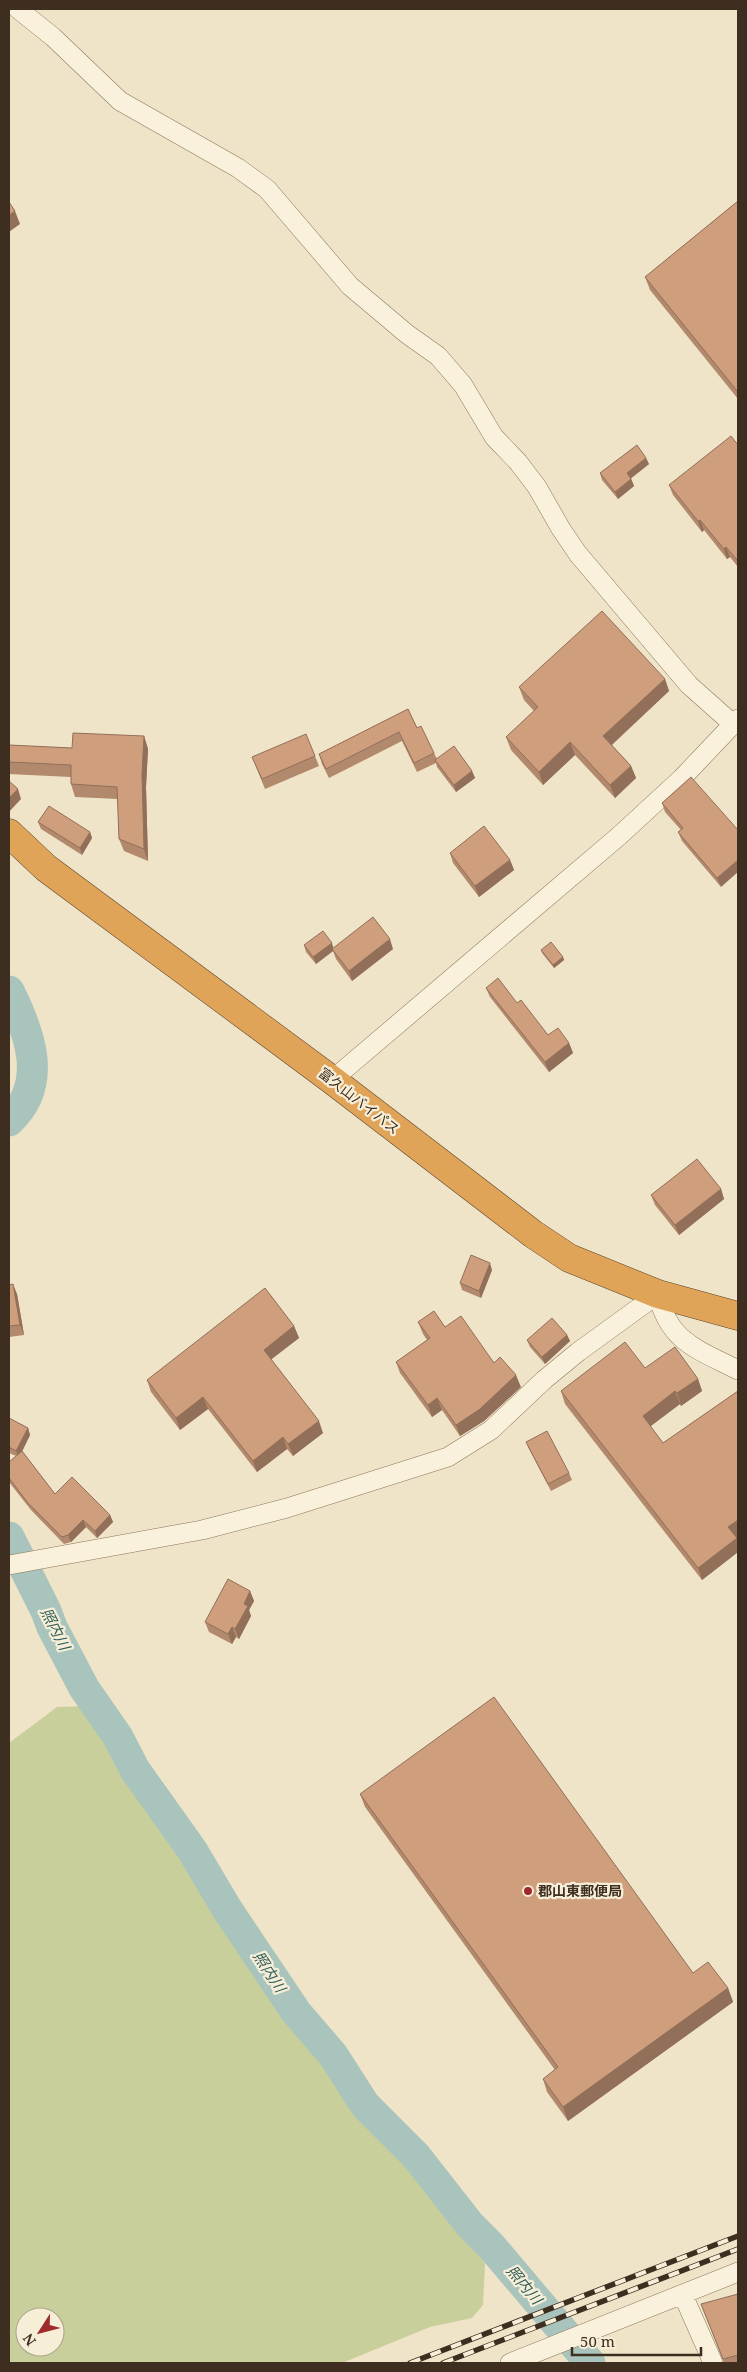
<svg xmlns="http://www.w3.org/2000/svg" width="747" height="2372" font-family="'Noto Serif','Noto Sans JP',serif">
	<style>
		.green { fill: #c9cf9b; fill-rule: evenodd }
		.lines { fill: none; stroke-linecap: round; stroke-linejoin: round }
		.river { stroke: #a9c4bc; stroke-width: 31 }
		.street-casing { stroke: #8d765c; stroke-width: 20 }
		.highway-casing { stroke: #5b4430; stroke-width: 29 }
		.street { stroke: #faf1dc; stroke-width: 19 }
		.highway { stroke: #e0a458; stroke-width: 28 }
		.rail-casing { stroke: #3d2e20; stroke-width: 5.5 }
		.rail { stroke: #f7eed8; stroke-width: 4; stroke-dasharray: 11; stroke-linecap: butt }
		.wall { fill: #b2896c }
		.shaded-wall { fill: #916f58 }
		.building { fill: #cf9f7d; stroke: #916f58 }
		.poi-dot { fill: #9e2a2b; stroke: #f7eed8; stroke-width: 2 }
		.labels { text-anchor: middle; stroke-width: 4.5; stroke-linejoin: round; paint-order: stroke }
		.street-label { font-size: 14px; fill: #3d2e20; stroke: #f7eed8 }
		.poi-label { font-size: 14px; font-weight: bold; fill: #3d2e20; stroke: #f7eed8; text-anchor: start }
		.water-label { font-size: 15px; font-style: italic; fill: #2f5d5a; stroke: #f7eed8 }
	</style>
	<rect width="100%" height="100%" fill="#f0e4c8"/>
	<path class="green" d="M91,1706L156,1819L282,2013L345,2088L444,2190L485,2264L483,2305L472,2318L430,2327L342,2363H9V1743L57,1707ZM25,2317H55V2347H25Z"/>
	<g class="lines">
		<path class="river" d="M9,991C30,1033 49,1084 9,1121
			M9,1537L46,1611L52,1627L84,1688L118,1737L135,1770L192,1850L227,1909L296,2012L333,2055L365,2105L416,2156L470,2225L491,2246L590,2363"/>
		<defs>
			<path id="street" d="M18,9L53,37L120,101L238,168L267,189L350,286L407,334L438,356L463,385L494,437L518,462L537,487L561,529L578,554L689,685L734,725
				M332,1080L619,836L682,778L738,719
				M9,1565L202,1530L287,1508L448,1457L491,1430L544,1380L578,1352L658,1294C668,1342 699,1350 738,1370
				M683,2295L713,2363
				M510,2363L738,2272"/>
			<path id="highway" d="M9,833L46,868L332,1080L533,1234L569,1258L658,1294L738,1316"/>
		</defs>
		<use href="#street" class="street-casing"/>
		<use href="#highway" class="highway-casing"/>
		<use href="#street" class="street"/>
		<use href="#highway" class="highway"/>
		<defs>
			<path id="rail" d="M410,2363L738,2236
				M443,2363L738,2249"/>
		</defs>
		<use href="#rail" class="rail-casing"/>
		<use href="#rail" class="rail"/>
	</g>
	<path class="wall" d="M738,201V399L650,290L645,277Z
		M738,445V567L730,557L727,559L704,530L702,532L673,495L669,485Z
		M646,458L649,464L631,478L634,486L618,499L602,480L600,473Z
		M665,679L669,691L612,745L631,766L636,778L615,798L575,755L543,785L511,750L506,737L534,711L524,700L519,687Z
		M408,709L417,728L434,753L437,759L472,771L475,778L456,792L437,767L436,763L417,772L402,741L329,778L322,764L319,754Z
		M144,736L148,749L146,787L148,861L124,851L119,839L118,799L75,797L71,784V777L9,774V745L72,748Z
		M315,756L319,766L265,789L252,757Z
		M691,777L721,887L682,841L678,832L681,830L665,812L662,803Z
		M38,822L90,832L92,838L82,855L41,829Z
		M450,853L510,860L514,870L479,897L453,863Z
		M304,945L333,948L393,949L352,981L336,959L333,951L316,964L306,952Z
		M541,950L563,957L564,960L554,968L542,953Z
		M486,988L517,1003L548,1035L569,1043L573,1053L549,1072L490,997Z
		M721,1189L724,1199L679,1235L655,1205L651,1195Z
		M492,1270L481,1298L462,1290L460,1283Z
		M9,1285L17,1294L24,1335L9,1337Z
		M418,1322L445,1327L494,1363L521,1387L484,1421L460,1436L442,1410L432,1417L400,1373L396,1362L427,1340L423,1334Z
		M294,1326L299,1338L271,1359L323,1433L293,1456L287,1449L257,1472L208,1409L180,1430L151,1392L147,1380Z
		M567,1335L570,1341L545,1364L530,1347L527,1340Z
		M645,1368L698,1379L702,1391L681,1406L680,1404L650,1426L663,1443L738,1391V1536L736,1537L738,1542V1552L702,1580L565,1404L561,1391Z
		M9,1418L28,1428L30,1435L22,1451L55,1494L110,1515L113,1522L97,1538L86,1527L71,1542L64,1544L31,1510L9,1482V1462L16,1456L9,1453Z
		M526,1442L569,1473L572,1480L551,1491L529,1449Z
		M250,1591L254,1601L249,1610L251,1616L239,1639L236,1637L232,1644L209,1632L205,1622Z
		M360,1794L693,1973L728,1988L733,2002L568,2121L547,2092L543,2079L555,2070L365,1807Z
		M738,2294V2363H724L701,2304Z"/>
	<path class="shaded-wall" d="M15,211L20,224L9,232V215Z
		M646,458L649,464L629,480L627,473Z
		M631,479L634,486L618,499L615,492Z
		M700,520L704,530L702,532L698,521Z
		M726,547L730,557L727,559L724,549Z
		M665,679L669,691L608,748L603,736Z
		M144,736L148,749L146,787L148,861L144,849L142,774Z
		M570,742L575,755L543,785L539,772Z
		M631,766L636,778L615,798L610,785Z
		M472,771L475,778L456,792L454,785Z
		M18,789L21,799L9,812V798Z
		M90,832L92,838L82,855L80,848Z
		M510,860L514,870L479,897L475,886Z
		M738,860V872L721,887L717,878Z
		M390,939L393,949L352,981L349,971Z
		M332,943L334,950L332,949L333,951L316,964L313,957Z
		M563,957L564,960L554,968L553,965Z
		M569,1043L573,1053L549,1072L545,1062Z
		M721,1189L724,1199L679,1235L675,1225Z
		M490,1263L492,1270L481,1298L479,1291Z
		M13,1284L17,1294L24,1335L20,1325Z
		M294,1326L299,1338L268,1362L264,1350Z
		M567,1335L570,1341L545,1364L542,1357Z
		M516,1375L521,1387L484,1421L460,1436L456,1425Z
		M698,1379L702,1391L681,1406L677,1393Z
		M675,1391L680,1404L647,1429L643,1416Z
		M203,1397L208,1409L180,1430L176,1418Z
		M437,1398L442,1410L432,1417L428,1405Z
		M319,1421L323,1433L293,1456L288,1444Z
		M28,1428L30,1435L19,1458L16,1451Z
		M283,1437L287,1449L257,1472L253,1461Z
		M110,1515L113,1522L97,1538L95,1531Z
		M83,1520L86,1527L71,1542L68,1535Z
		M738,1520V1536L733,1539L728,1527Z
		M737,1538L738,1542V1552L702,1580L698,1568Z
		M250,1591L254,1601L249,1610L251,1616L239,1639L235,1629L244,1604Z
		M232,1627L236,1637L232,1644L228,1634Z
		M728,1988L733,2002L568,2121L563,2107Z"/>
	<path class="building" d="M738,201V392L645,277Z
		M9,202L15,211L9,215Z
		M731,436L738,445V561L726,547L724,549L700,520L698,521L669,485Z
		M637,445L646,458L627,473L631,479L615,492L600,473Z
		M602,611L665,679L603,736L631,766L610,785L570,742L539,772L506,737L538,707L519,687Z
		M408,709L417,728L421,726L434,753L414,763L399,732L326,769L319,754Z
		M73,733L144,736L142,774L144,849L119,839L117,787L71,784V765L9,762V745L72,748Z
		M306,734L315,756L262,779L252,757Z
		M454,746L472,771L454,785L435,760Z
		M691,777L738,830V860L717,878L678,832L683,828L662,803Z
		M9,781L18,789L9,798Z
		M49,806L90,832L80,848L38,822Z
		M484,826L510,860L475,886L450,853Z
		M373,917L390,939L349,971L332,949Z
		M323,931L332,943L313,957L304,945Z
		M551,942L563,957L553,965L541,950Z
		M498,978L517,1003L521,1000L548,1035L558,1028L569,1043L545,1062L486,988Z
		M697,1159L721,1189L675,1225L651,1195Z
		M471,1255L490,1263L479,1291L460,1283Z
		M13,1284L20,1325L9,1326V1285Z
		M265,1288L294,1326L264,1350L319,1421L288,1444L283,1437L253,1461L203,1397L176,1418L147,1380Z
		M434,1311L445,1327L461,1316L494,1363L500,1357L516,1375L480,1409L456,1425L437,1398L428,1405L396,1362L430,1338L418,1322Z
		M552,1318L567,1335L542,1357L527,1340Z
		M625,1342L645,1368L675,1347L698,1379L677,1393L675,1391L643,1416L663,1443L738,1391V1520L728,1527L737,1538L698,1568L561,1391Z
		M9,1418L28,1428L16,1451L9,1447Z
		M547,1431L569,1473L548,1484L526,1442Z
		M22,1451L55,1494L72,1477L110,1515L95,1531L83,1520L68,1535L62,1537L28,1503L9,1478V1462Z
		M228,1579L250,1591L244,1604L248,1606L235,1629L232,1627L228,1634L205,1622Z
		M494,1697L693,1973L708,1962L728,1988L563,2107L543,2079L558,2067L360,1794Z
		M738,2294V2355L723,2359L701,2304Z"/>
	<circle class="poi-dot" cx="528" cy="1891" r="5"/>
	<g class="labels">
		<g class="street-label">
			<text transform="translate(359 1101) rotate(38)" y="5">富久山バイパス</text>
		</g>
		<g class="poi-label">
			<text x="538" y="1896">郡山東郵便局</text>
		</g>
		<g class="water-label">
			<text transform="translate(55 1629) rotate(63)" y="5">照内川</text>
			<text transform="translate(269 1972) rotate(57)" y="5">照内川</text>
			<text transform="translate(524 2285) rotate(50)" y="5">照内川</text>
		</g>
	</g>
	<rect width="747" height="2372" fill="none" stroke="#3d2e20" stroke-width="20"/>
	<g transform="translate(40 2332) rotate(234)"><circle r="24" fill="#f7eed8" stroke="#ada18e"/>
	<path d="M0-4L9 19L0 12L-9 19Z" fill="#9e2a2b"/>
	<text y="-8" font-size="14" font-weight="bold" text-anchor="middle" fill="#3d2e20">N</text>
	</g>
	<path d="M572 2347v8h129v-8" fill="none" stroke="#3d2e20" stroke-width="2.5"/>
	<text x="580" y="2347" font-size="15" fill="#3d2e20" stroke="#f7eed8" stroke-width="4" paint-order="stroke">50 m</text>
</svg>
